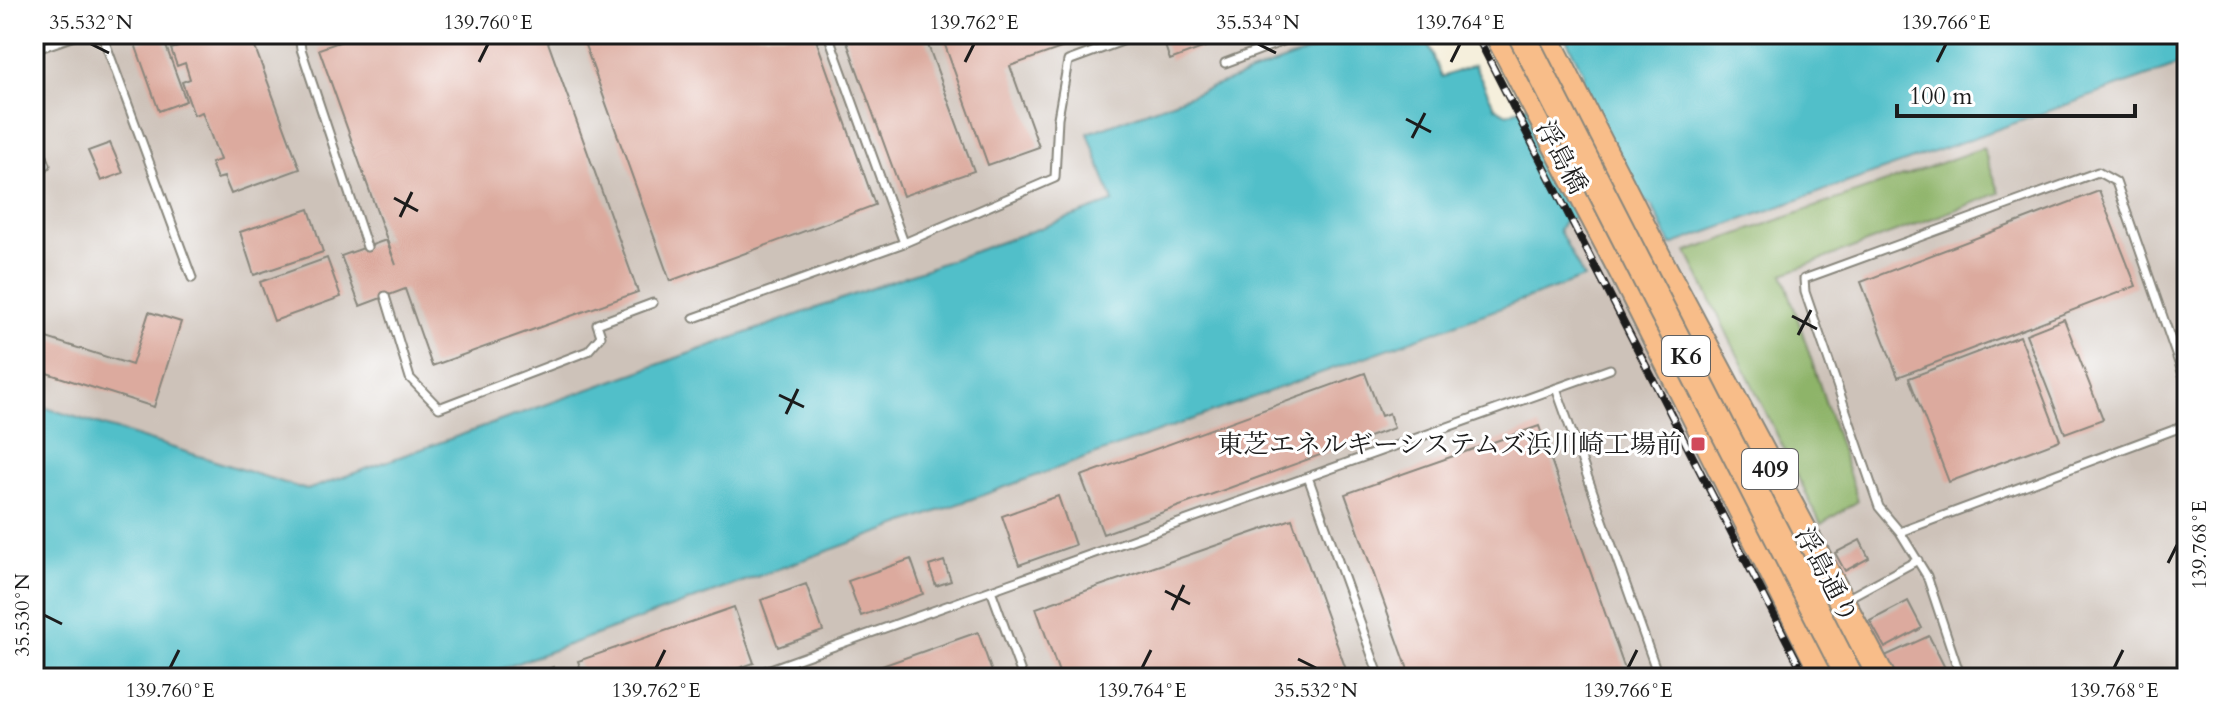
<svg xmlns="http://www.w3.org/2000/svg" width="2221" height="712" font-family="Cardo,'Noto Serif JP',serif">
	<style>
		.industrial { fill: #cdc2b9 }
		.forest { fill: #8eb469; stroke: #556842; stroke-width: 2 }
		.water { fill: #51bfc9; stroke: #366e72; stroke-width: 2 }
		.building { fill: #dcaa9e }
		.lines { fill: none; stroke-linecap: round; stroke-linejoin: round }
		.lane-casing { stroke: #88867c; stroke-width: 11 }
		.highway-casing { stroke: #88867c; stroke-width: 30 }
		.lane { stroke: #fff; stroke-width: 7 }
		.highway { stroke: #f8bd89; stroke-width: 26 }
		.rail-casing { stroke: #1c1c1c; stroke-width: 8 }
		.rail { stroke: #fff; stroke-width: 5; stroke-dasharray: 15; stroke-linecap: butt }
		.highway-bridge-casing { stroke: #88867c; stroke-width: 30; stroke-linecap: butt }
		.highway-bridge { stroke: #f8bd89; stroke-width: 26 }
		.ticks { fill: none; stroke: #1c1c1c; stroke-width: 3 }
		.poi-dot { fill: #d1495b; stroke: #fff; stroke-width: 3 }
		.labels { text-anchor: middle; stroke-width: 6; stroke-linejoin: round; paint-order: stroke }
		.shield { fill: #fff; stroke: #606060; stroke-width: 2 }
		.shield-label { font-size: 24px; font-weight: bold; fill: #1c1c1c }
		.street-label { font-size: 26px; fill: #1c1c1c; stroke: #fff }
		.poi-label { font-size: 26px; fill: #1c1c1c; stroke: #fff; text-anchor: end }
		.neatline { fill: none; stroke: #1c1c1c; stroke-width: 3 }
		.ticks-label { font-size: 20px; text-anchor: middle; fill: #1c1c1c }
	</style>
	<rect width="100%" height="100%" fill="#fff"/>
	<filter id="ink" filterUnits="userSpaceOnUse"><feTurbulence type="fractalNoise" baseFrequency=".0125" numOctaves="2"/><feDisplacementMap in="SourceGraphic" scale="16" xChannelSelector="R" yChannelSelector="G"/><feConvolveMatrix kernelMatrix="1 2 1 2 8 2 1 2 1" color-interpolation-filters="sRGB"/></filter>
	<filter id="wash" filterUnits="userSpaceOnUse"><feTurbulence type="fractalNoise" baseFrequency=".006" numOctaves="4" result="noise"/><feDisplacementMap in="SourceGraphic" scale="32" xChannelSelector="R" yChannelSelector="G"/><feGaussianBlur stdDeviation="1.8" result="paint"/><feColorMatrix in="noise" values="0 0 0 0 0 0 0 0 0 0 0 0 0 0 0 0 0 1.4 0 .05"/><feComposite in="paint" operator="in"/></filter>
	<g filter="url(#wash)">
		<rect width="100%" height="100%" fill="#f5efdc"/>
		<path class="industrial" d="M34,34H1356L1089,133L1114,202L307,490L34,404Z
			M2187,62V678H476L1584,279L1559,230L1564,221L1637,196L1653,207L1672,245Z"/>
		<path class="forest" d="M1983,148L2000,193L1783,274L1858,501L1821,524L1687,252Z"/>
		<path class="water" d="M1356,34H1424L1442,77L1474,65L1495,107L1507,114L1578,84L1584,74L1566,39L1570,34H2187V62L1671,245L1653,207L1638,196L1564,221L1559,230L1584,278L476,678H34V404L307,490L1113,202L1088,133Z"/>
		<g id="blocks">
			<path class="building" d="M173,34H250L300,169L231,194L224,177L217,179L211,163L220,160L202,112L194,115L182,82L190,79L185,63L177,66L171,49L178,47Z
				M362,34H545L638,292L432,366L405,289L360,306L341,256L386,240L396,265L319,49Z
				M581,34H814L875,205L670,281Z
				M844,34H924L974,171L903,196Z
				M941,34H1101L1010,66L1039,147L988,165Z
				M1161,34H1240L1170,60Z
				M162,35L186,101L159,111L135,44Z
				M110,143L123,173L101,181L88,151Z
				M2099,191L2136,286L1898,377L1861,282Z
				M309,209L323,252L254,275L240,232Z
				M327,258L341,297L274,321L260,282Z
				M149,312L181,322L154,407L34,369V334L132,365Z
				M2064,319L2103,419L2065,433L2026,334Z
				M2020,336L2060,440L1949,482L1909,378Z
				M1365,373L1381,416L1389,413L1394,428L1103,534L1081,476Z
				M1539,426L1628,678H1411L1345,494Z
				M1058,496L1075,545L1019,565L1002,516Z
				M1292,519L1349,678H1061L1036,608Z
				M1860,540L1869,558L1845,571L1835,553Z
				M911,559L923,594L861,616L848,581Z
				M944,561L951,581L936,586L929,566Z
				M806,584L823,631L778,647L761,600Z
				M1908,601L1922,628L1885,648L1870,621Z
				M734,607L754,663L710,678H584L578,661Z
				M978,632L994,678H848Z
				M1929,636L1950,678H1897L1885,656Z
				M553,667L557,678H524Z"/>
		</g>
	</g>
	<g filter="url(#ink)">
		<use href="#blocks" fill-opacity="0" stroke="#88867c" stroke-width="2"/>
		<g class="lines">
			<defs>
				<path id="lane" d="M102,34L192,278
					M304,34L299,36L301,49L367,247
					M828,34L904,243L1055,178L1058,118L1068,61L1125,40L1123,34
					M34,50L80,34
					M1225,63L1302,34
					M34,131L46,165L34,179
					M385,296L410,378L439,408L588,351L601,336L597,324L653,303
					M694,318L904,243
					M1556,388L1659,678
					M1308,477L1380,678
					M1900,532L2187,425
					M991,590L1023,678
					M1846,599L1918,560
					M745,678L1610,369
					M1961,678L1927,576L1900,532L1879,507L1805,292L1804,279L2098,172L2116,182L2187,386"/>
				<path id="highway" d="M1498,34L1624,274L1826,678
					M1544,34L1659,260L1882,678"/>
			</defs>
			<use href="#lane" class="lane-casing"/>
			<use href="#highway" class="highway-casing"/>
			<use href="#lane" class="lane"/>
			<use href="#highway" class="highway"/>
			<defs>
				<path id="rail" d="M1476,34L1806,678"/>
			</defs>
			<use href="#rail" class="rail-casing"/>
			<use href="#rail" class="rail"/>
			<defs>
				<path id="highway-bridge" d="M1521,34L1850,678"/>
			</defs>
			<use href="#highway-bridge" class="highway-bridge-casing"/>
			<use href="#highway-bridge" class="highway-bridge"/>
		</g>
	</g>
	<path class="ticks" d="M91,44L109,53M1258,44L1276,53M479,62L488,44M965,62L974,44M1451,62L1460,44M1937,62L1946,44M1406,119L1431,132M1412,138L1425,113M394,198L418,211M400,217L412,192M1792,316L1817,329M1798,335L1811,310M779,395L804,407M786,414L798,389M2168,563L2177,545M1165,591L1190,604M1172,610L1184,585M44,615L62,624M1298,659L1316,668M170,668L179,650M656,668L665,650M1142,668L1151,650M1628,668L1637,650M2114,668L2123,650"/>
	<rect class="poi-dot" x="1690" y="436" width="16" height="16" rx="4"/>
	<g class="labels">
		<g class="shield">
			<rect x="1662" y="336" width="48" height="40" rx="6"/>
			<rect x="1742" y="449" width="56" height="40" rx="6"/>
		</g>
		<g class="shield-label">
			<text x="1686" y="364">K6</text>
			<text x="1770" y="477">409</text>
		</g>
		<g class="street-label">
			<text transform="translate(1562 157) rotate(62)" y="9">浮島橋</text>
			<text transform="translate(1827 575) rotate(62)" y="9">浮島通り</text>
		</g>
		<g class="poi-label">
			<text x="1682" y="453">東芝エネルギーシステムズ浜川崎工場前</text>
		</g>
	</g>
	<rect width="2221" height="712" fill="none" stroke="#fff" stroke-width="88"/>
	<path d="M1897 104v12h238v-12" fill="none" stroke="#1c1c1c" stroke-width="4"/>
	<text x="1909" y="104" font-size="24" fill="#1c1c1c" stroke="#ffffff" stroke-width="6" paint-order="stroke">100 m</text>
	<rect x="44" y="44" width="2133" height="624" class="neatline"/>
	<g class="ticks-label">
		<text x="91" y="29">35.532°N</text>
		<text x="488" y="29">139.760°E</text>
		<text x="974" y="29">139.762°E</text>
		<text x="1258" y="29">35.534°N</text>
		<text x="1460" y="29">139.764°E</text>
		<text x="1946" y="29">139.766°E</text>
		<text transform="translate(2199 545) rotate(-90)" y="7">139.768°E</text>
		<text transform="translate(22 615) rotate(-90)" y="7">35.530°N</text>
		<text x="170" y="697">139.760°E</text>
		<text x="656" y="697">139.762°E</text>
		<text x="1142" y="697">139.764°E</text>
		<text x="1316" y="697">35.532°N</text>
		<text x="1628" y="697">139.766°E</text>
		<text x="2114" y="697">139.768°E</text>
	</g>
</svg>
